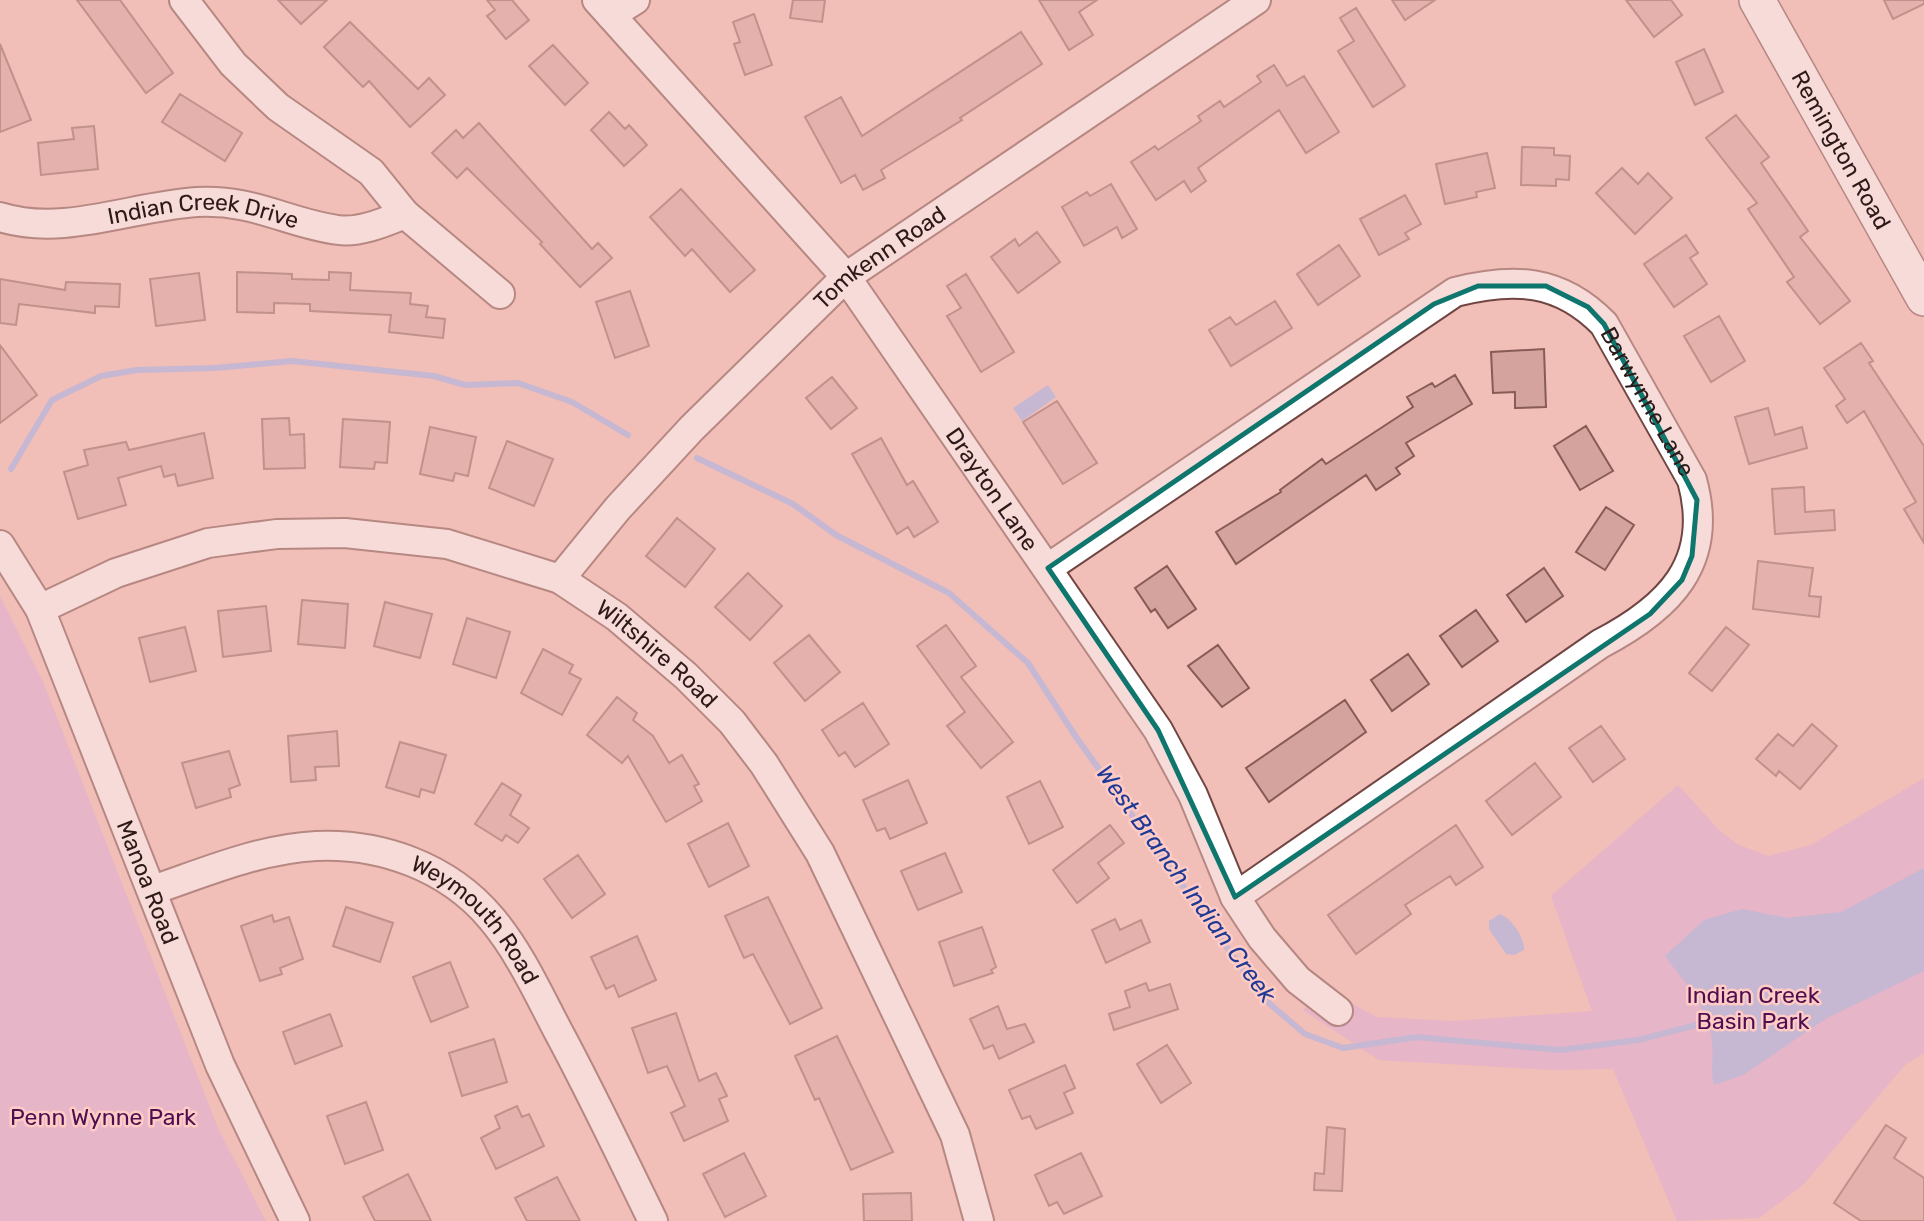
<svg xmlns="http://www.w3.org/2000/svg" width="1924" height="1221" font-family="Rubik,sans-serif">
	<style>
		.green { fill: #daaadb }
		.water { fill: #93b0f1 }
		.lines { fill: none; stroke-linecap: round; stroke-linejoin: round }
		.stream { stroke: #93b0f1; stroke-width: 6 }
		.building { fill: #d4a39d; stroke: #875b56; stroke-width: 2 }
		.minor-casing { stroke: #714642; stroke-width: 32 }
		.major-casing { stroke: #714642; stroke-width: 38 }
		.minor { stroke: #fff; stroke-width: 28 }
		.major { stroke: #fff; stroke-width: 35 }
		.marked { fill: none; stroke: #0f766e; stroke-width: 5; stroke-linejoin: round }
		.labels { text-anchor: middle; stroke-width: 5; stroke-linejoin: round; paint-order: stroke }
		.street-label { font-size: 23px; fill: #2d1a18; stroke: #ffcbc5 }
		.park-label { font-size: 23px; fill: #4e0f51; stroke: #ffcbc5 }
		.water-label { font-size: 24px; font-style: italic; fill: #1d3a96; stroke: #ffcbc5 }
	</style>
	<rect width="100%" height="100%" fill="#f1beb8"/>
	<path class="green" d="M0,596L43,682L218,1128L266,1221H0Z
		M1924,778V1053L1905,1065L1804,1184L1759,1218L1677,1221L1613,1069L1552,1070L1379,1060L1303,1010L1324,989L1377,1017L1453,1021L1592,1011L1551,896L1678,785L1719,830L1737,844L1768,856L1811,845Z"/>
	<path class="water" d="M1048,385L1056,397L1022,421L1013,408Z
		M1924,868V971L1827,1018L1743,1075L1714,1085C1710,1070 1714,1057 1712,1041C1709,1008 1684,982 1665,956L1704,920L1742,909L1788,918L1841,912Z
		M1500,914C1511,918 1525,938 1524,950L1514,955L1506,954L1489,929V921Z"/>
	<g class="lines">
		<path class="stream" d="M697,458L793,504L836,535L949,593L1028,663L1076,737L1264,999L1305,1034L1343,1048L1417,1037L1560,1050L1638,1040L1712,1021
			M11,469L52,400L101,376L137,370L215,368L292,361L434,376L465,385L518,383L572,402L628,435"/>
	</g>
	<path class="building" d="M77,0H120L173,73L146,93Z
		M278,0H327L301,24Z
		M487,0H512L529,20L506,39L487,16L495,10Z
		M793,0H825L822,22L790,18Z
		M1039,0H1097L1079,12L1093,35L1069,50Z
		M1392,0H1435L1405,20Z
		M1626,0H1671L1682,15L1654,37Z
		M1884,0H1924V4L1893,19Z
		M1356,8L1405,86L1373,107L1338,51L1354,41L1340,18Z
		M754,14L772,65L745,75L734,44L740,42L733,22Z
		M350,22L418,89L429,78L445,95L410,127L369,81L363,87L324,47Z
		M1021,32L1042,64L960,118L962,120L881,170L885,178L863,190L855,175L841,183L805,117L841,97L862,136Z
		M0,44L31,120L0,132Z
		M553,45L588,83L565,105L529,66Z
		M1704,49L1723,92L1695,105L1676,62Z
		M1274,65L1287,86L1304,76L1339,132L1306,153L1279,110L1198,168L1206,181L1191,192L1184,181L1156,200L1131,162L1155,146L1158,150L1201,121L1198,116L1220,101L1224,107L1261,82L1257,76Z
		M180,94L242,133L225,161L162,122Z
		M609,112L625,129L629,125L647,145L624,166L591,130Z
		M1736,115L1769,157L1761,163L1808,231L1800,237L1850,301L1820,324L1787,282L1794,277L1748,209L1757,203L1706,138Z
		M479,123L592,249L598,243L612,258L580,287L540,244L542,242L467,168L457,178L432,153L456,130L463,138Z
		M94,126L98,169L41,175L38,143L74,139L72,128Z
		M1522,147L1554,148V155L1570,156L1569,180L1556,179V186L1521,185Z
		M1487,153L1495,188L1476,192L1477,197L1445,204L1436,164Z
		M1622,168L1638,184L1648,173L1672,198L1635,234L1596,193Z
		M1111,184L1137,229L1122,238L1117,227L1084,246L1062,207L1087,192L1090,196Z
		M681,189L755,270L730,292L692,249L685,256L650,217Z
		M1405,195L1421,224L1405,233L1409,239L1379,255L1360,219Z
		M1037,232L1060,262L1018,293L991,257L1015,239L1019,246Z
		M1686,235L1698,253L1690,258L1707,284L1674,307L1644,264Z
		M1339,245L1360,276L1318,305L1297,274Z
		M237,272L292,274V279L329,280V272L351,273L350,290L411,293L410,304L428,306L426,317L445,319L443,338L389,332L391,315L310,311V304L274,303V313L237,312Z
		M199,273L205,320L156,326L150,279Z
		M966,274L1014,352L981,372L947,316L961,308L947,286Z
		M0,279L65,290L66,282L120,284L119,307L95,306V313L19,304L16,325L0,323Z
		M630,291L649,346L615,358L596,302Z
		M1275,301L1292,328L1231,366L1209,330L1230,317L1236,325Z
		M1719,316L1745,361L1711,382L1684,336Z
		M1861,343L1873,361L1869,363L1924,446V543L1904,509L1916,502L1864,411L1847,423L1836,406L1845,399L1824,368Z
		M0,345L37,395L0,423Z
		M1544,349L1546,407L1515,408V392L1493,393L1491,352Z
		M1455,375L1472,404L1406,443L1414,456L1396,468L1400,474L1376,490L1366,475L1236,564L1216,532L1281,492L1280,490L1322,459L1326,464L1413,407L1407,397L1432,383L1435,387Z
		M832,377L857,408L831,429L806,398Z
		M1057,401L1097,463L1063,484L1023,422Z
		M1768,408L1775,435L1802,427L1807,448L1749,464L1735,417Z
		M289,418L290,435L304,434L305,468L264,469L262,419Z
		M343,419L390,422L387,463L375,462L374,469L340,467Z
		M1586,426L1613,471L1580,490L1554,446Z
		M430,427L476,437L468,476L455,473L453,481L420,474Z
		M204,433L213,478L178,486L175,474L164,477L161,466L118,478L126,505L78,519L64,472L88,465L84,450L126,442L129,450Z
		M881,438L907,485L913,481L938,522L914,537L908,527L897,534L852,454Z
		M507,441L553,459L534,506L489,488Z
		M1804,487L1805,512L1834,510L1835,530L1775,534L1772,489Z
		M1606,507L1634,525L1605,570L1576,552Z
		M677,518L715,549L685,587L646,556Z
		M1758,561L1813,568L1809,596L1821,597L1819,617L1753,609Z
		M1167,566L1196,609L1168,628L1155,609L1151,612L1135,588Z
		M1544,568L1563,596L1526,622L1507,595Z
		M748,573L782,606L750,640L715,607Z
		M302,600L348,604L345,648L298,644Z
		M385,602L432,614L420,658L374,646Z
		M266,606L271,651L223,657L218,611Z
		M1476,610L1498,641L1462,667L1440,636Z
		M467,618L510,632L496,678L453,664Z
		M946,625L976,666L961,677L1013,742L981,768L947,726L965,712L917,646Z
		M185,627L196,671L150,682L139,638Z
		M1726,627L1749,645L1712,691L1689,673Z
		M809,635L840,672L805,701L774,663Z
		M1218,645L1249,688L1222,707L1188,666Z
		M543,649L573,665L569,673L581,679L562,715L521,693Z
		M1408,654L1429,684L1392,711L1371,680Z
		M617,697L637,713L633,720L653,736L669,763L682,755L699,784L694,786L702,801L666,822L628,756L622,763L587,735Z
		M1345,700L1366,732L1269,802L1246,768Z
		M863,703L889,744L855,767L845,752L839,756L822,730Z
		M1812,724L1837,746L1800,789L1779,771L1776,776L1756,759L1778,734L1793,746Z
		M1601,726L1625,759L1593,782L1569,748Z
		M337,731L339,766L315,767L316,780L291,782L288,736Z
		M400,742L446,755L434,793L421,789L419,797L386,787Z
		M229,751L240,785L229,789L231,797L196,808L182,763Z
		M1535,763L1561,797L1512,835L1486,801Z
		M908,780L927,823L890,839L885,828L877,831L863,800Z
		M1040,781L1063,827L1029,844L1007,797Z
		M502,783L521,795L510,815L529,828L518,843L506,835L502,841L475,824Z
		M728,823L749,866L709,887L688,844Z
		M1110,825L1124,843L1098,863L1109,878L1077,903L1053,870Z
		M1456,825L1483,867L1456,885L1450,876L1405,905L1411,914L1356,954L1328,915Z
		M945,853L962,892L918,910L901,871Z
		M578,855L605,894L572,918L544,879Z
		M768,897L822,1008L790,1024L753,954L744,958L725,916Z
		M346,907L393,923L380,962L333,946Z
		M272,915L274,922L289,917L303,959L280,968L282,974L260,981L241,926Z
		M1115,919L1120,930L1141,920L1150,942L1106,963L1092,930Z
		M982,927L996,967L991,970L993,973L954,986L939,942Z
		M637,936L656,980L619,997L614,985L606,989L591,957Z
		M450,962L468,1007L431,1022L413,977Z
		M1146,983L1149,991L1170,984L1178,1009L1114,1030L1109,1014L1130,1007L1125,991Z
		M998,1006L1007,1029L1025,1024L1034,1042L999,1059L993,1045L984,1049L970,1019Z
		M676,1013L699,1081L716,1073L727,1096L719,1099L728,1121L684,1141L671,1113L685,1106L667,1066L648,1073L632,1028Z
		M330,1014L342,1046L295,1064L283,1032Z
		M837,1036L893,1152L851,1170L819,1098L815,1100L795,1056Z
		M494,1039L507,1082L462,1096L449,1053Z
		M1167,1045L1191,1083L1161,1103L1137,1064Z
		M1065,1065L1075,1088L1064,1093L1073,1113L1036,1129L1030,1116L1022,1119L1009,1090Z
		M366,1102L383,1150L345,1164L327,1116Z
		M517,1106L522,1117L529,1114L544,1146L496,1169L481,1138L500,1128L495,1116Z
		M1886,1125L1906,1138L1894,1158L1924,1178V1221H1861L1834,1203Z
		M1327,1127L1345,1129L1342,1191L1314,1190L1315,1173L1324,1174Z
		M744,1153L766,1196L725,1217L703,1174Z
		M1081,1153L1102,1196L1064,1214L1057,1202L1049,1206L1035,1175Z
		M408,1174L431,1221H375L363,1197Z
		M557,1177L580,1221H527L515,1198Z
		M911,1193L912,1221H864L863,1194Z"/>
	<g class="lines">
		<defs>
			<g id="minor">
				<path d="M184,0L233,64L278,107L371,172L405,214L500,294"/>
				<path id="s1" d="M597,0L846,277L1158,730L1193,795L1235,897L1262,938L1298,980L1338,1011"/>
				<path d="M611,15L635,0"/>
				<path id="s2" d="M0,217C64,237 132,206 197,202C254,199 287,223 338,230C360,233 385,222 405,214"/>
				<path id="s3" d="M0,545L40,609L220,1065L295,1221"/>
				<path id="s4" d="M1048,568L1455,292C1514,277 1560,279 1604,324L1692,480C1715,563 1669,608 1600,644L1235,897"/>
				<path id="s5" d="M560,579L618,508L692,428L846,277L1256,0"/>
				<path id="s6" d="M40,609L116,573L208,543L277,534L345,533L447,544L560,579L617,617L686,676L732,722L764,764L820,853L955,1135L979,1221"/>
				<path id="s7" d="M153,890C206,872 259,849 316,846C381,843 448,867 491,918C519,951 538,993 558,1031C592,1094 622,1158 653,1221"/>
			</g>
			<g id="major">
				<path id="s8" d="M1757,0L1924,298"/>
			</g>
		</defs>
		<use href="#minor" class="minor-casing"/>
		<use href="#major" class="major-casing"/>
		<use href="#minor" class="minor"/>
		<use href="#major" class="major"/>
	</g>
	<path d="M0 0H1924V1221H0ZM1478,286H1546L1588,307L1604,324L1697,500L1692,556L1682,580L1650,614L1235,897L1158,730L1048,568L1434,304Z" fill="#f1beb8" fill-opacity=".55" fill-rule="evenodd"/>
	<path class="marked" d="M1478,286H1546L1588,307L1604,324L1697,500L1692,556L1682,580L1650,614L1235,897L1158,730L1048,568L1434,304Z"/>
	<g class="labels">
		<g class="street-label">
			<text dy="8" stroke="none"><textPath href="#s8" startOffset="172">Remington Road</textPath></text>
			<text dy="8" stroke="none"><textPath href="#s2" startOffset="206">Indian Creek Drive</textPath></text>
			<text dy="8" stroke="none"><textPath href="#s5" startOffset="455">Tomkenn Road</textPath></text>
			<text dy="8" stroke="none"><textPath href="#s4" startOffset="742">Barwynne Lane</textPath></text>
			<text dy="8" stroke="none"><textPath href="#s1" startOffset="630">Drayton Lane</textPath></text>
			<text dy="8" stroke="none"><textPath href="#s6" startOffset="662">Wiltshire Road</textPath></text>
			<text dy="8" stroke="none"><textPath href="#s3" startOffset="369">Manoa Road</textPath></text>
			<text dy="8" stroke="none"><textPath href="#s7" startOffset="355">Weymouth Road</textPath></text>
		</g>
		<g class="park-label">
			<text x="1753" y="1003">Indian Creek<tspan x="1753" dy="26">Basin Park</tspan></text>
			<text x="103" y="1125">Penn Wynne Park</text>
		</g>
		<g class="water-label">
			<text transform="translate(1186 884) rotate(54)" y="8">West Branch Indian Creek</text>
		</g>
	</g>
</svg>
